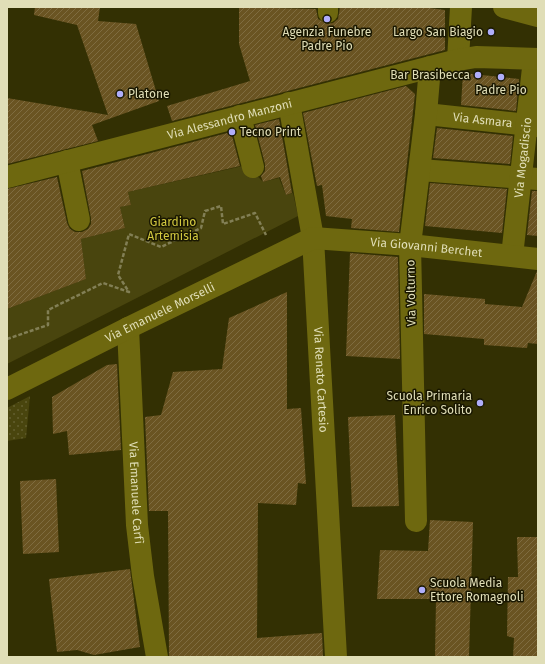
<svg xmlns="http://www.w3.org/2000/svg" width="545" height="664" font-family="'Fira Sans',sans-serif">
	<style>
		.grass { fill: url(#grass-dots) }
		.green { fill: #49450e }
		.building { fill: url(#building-hatch) }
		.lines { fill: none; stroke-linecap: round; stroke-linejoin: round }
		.path { stroke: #827f55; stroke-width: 2.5; stroke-dasharray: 4 2; stroke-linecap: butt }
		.pedestrian { stroke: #6e680f; stroke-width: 20 }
		.minor { stroke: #6e680f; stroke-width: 22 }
		.tertiary { stroke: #6e680f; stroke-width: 22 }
		.poi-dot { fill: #b0aefa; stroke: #191701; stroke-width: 1.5 }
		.labels { text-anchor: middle; stroke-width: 3; stroke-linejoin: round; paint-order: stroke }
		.poi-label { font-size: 12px; fill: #e0deb7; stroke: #191701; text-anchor: end }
		.street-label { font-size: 12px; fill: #e0deb7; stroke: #191701 }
		.park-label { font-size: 12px; fill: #d2c83f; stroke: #191701 }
	</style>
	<defs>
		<pattern id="grass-dots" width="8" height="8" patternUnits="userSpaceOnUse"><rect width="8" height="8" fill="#49450e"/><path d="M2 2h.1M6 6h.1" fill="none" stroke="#635f2f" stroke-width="1.8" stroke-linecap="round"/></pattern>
		<pattern id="building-hatch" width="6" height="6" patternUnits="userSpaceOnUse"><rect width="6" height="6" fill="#6a5422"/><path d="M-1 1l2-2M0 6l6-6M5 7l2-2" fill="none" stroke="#7f6c40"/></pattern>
	</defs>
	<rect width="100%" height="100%" fill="#333003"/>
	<path class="grass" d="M30,396L26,438L7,441V408Z"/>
	<path class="green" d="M247,165L263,182L279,178L286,195L293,193L298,216L7,364V309L86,279L81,239L125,228L120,207L131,205L128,192Z"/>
	<path class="building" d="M35,7H100L98,21L136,24L159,101L92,125L98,141L7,164V98L108,115L77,25L34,15Z
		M239,7L316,9L318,19L328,24L333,23L338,19L340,7H422L445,10V50L172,121L167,106L250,81L239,44Z
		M463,73L519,79L516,111L461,105Z
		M406,86L415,94L399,232L351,228L352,219L326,216L322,185L317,186L303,113Z
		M279,119L292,193L286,195L280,177L263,182L261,176L265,171V164L255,125Z
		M437,128L513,136L510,164L433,158Z
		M231,132L240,166L128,192L131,205L120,207L125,228L81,239L86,279L7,309V189L57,177L67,223L70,229L75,232H82L88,229L91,224V218L82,171Z
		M430,183L507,189L502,233L425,226Z
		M532,191H538V236L527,235Z
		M350,253L398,257L400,359L346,356Z
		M537,271L538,344L528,343L527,348L484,345V339L424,334V294L485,299V304L522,307Z
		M287,292V409L301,408L306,484L298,483L296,505L258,503L257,638L322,633L323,657H169L168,511H149L145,417L161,415L173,372L222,369L229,318Z
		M117,364L121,450L69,455L67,431L53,434L52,397L107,365Z
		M395,415L399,506L352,507L348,417Z
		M56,479L59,552L23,554L20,481Z
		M430,520L473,522L469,657H435L436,599H377L380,550L428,551Z
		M517,537H538V657H513L514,638L507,636L508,577H518Z
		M130,569L140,647L94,655L77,650L57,652L49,579Z"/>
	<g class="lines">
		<path class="path" d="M7,339L48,325V310L103,283L129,292L118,275L129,234L161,247L201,228L205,211L221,206L223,224L255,213L266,235"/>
		<path class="pedestrian" d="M328,7V13"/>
		<g class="minor">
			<path id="s1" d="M289,103L313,238L336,657"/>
			<path id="s2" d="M426,114L538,126"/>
			<path d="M240,116L253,167"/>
			<path d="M67,161L79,220"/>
			<path d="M420,170L538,179"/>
			<path id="s3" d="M512,256L534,59"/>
			<path id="s4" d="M128,328L137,525L143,576L157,657"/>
			<path id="s5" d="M7,389L128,328L313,238L410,245L538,259"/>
			<path d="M416,521L410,245L426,114L430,67"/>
		</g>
		<g class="tertiary">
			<path d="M504,7L538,16"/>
			<path d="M458,60L461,7"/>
			<path id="s6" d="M7,177L458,60L476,57L538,59"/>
		</g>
	</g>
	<g class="poi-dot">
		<circle cx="327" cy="19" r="4"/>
		<circle cx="491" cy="32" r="4"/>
		<circle cx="478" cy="75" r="4"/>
		<circle cx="501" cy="77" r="4"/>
		<circle cx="120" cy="94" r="4"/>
		<circle cx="232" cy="132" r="4"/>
		<circle cx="480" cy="403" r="4"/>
		<circle cx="422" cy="590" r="4"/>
	</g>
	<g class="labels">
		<g class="poi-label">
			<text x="327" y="36" text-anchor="middle">Agenzia Funebre<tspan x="327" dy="14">Padre Pio</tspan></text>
			<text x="483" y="36">Largo San Biagio</text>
			<text x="470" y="79">Bar Brasibecca</text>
			<text x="501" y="94" text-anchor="middle">Padre Pio</text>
			<text x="128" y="98" text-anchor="start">Platone</text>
			<text x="240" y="136" text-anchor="start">Tecno Print</text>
			<text x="472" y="400">Scuola Primaria<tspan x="472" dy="14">Enrico Solito</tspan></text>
			<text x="430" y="587" text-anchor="start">Scuola Media<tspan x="430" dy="14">Ettore Romagnoli</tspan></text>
		</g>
		<g class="street-label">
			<text dy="4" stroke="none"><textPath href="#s6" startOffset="230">Via Alessandro Manzoni</textPath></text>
			<text dy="4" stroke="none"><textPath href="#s2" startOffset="57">Via Asmara</textPath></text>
			<text dy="4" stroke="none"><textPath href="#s3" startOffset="99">Via Mogadiscio</textPath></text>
			<text dy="4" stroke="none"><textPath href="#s5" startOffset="455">Via Giovanni Berchet</textPath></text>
			<text transform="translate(411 293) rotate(-91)" y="4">Via Volturno</text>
			<text dy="4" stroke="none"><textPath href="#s5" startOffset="171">Via Emanuele Morselli</textPath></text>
			<text dy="4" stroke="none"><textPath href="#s1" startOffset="279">Via Renato Cartesio</textPath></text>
			<text dy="4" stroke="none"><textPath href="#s4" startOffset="165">Via Emanuele Carfì</textPath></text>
		</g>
		<g class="park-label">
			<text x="173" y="226">Giardino<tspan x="173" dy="14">Artemisia</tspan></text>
		</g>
	</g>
	<rect width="545" height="664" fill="none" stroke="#e0deb7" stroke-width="16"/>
</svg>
